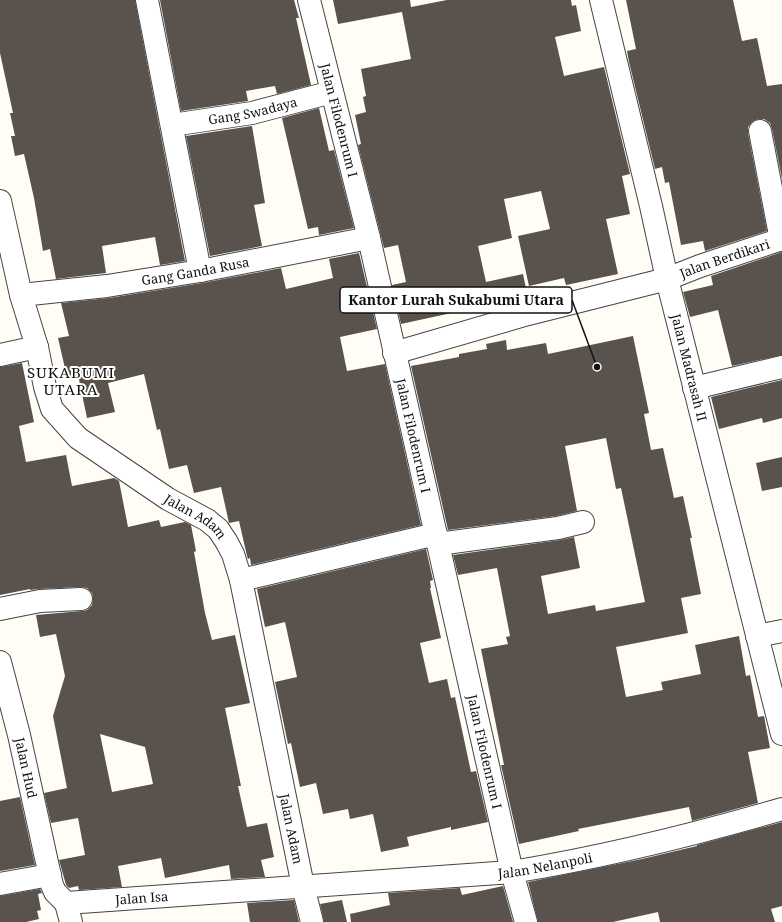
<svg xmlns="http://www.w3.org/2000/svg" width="782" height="922" font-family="'Noto Serif',serif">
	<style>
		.building { fill: #5a524d; fill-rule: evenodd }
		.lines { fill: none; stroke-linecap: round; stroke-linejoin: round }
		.street-casing { stroke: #444; stroke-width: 24 }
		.street { stroke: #fff; stroke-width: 22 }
		.labels { text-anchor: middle; stroke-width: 4; stroke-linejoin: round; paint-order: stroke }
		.street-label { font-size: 13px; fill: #111; stroke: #fff }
		.quarter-label { font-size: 15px; letter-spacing: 1px; fill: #111; stroke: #fff }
		.leader { fill: none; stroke: #111; stroke-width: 1.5 }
		.callout-dot { fill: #111; stroke: #fff; stroke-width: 1.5 }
		.callout { fill: #fff; stroke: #111; stroke-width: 1.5 }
		.callout-label { font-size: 14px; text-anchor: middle; font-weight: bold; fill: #111 }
	</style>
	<rect width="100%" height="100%" fill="#fffdf5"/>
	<path class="building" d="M0,0H135L185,261L160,265L155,237L102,246L106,273L56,279L50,249L43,251L34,198L24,154L15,156L11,136H15L10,113H13L0,53Z
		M160,0H294L299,18H296L311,85L277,94L275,86L246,91L248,101L181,111Z
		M333,0H410L411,7L447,0H571L572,6L576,5L581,31L555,37L564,76L604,67L630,174L622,176L630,214L606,219L618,274L566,285L564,278L529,286L518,236L550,229L541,191L504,199L512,238L478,246L486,282L523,274L528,298L503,304L502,302L401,324L392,285L406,282L398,245L384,248L358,145L361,144L355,115L366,112L363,97L366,96L361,69L411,59L402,12L338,24Z
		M626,0H733L742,41L757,38L767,86L782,84V179L772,129L770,123L764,119H758L752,122L748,127V133L767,231L705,251L703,241L681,245L669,182L665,183L662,167L655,169L629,62L627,51L636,49Z
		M319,108L329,151L334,150L354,228L319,235L318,227L308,229L282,118Z
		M252,126L265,203L254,205L262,246L210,256L186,136Z
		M782,252V355L732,366L718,310L690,317L683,292L713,285L711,276Z
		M359,253L377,329L340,337L347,371L385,364L421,525L251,565L250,558L248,559L247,556L239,521L229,523L221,487L194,493L187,465L169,469L160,429L157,430L144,374L108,383L115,412L87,418L78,375L67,377L58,338L69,336L61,303L109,298L202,283L281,268L286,289L333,278L329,259Z
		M633,336L649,413L644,414L651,450L663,448L674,498L683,496L692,538H690L701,594L681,598L688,633L616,647L626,697L663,690L661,682L701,674L695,645L739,636L746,676L750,675L758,717L764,716L770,748L748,752L758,803L692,821L689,807L578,829L579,831L519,844L501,765H504L481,649L508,644L506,637L510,636L497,568L458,575L453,555L560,540L574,537L580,568L541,576L548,614L595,605L596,611L645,602L621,488L616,489L606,438L565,446L577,511L556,516L448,530L411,366L459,357V354L487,349L486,344L506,340L507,350L546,343L548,354Z
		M22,363L34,422L19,426L26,462L66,455L72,486L114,478L119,481L128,527L159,520L161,527L185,522L191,525L196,551L194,552L205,613L212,640L235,635L250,703L225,708L241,786H238L247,827L267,823L274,857L261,860L265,877L231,879L229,865L165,878L161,858L118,866L122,887L79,890L78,886L69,888L66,885L59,860L85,855L78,818L51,823L44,793L67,788L53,716L65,676L56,634L40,637L36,615L82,611L87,610L92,605L93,598L92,593L87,588L80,587L39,589L30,590V589L0,595V367ZM100,734L145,747L153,784L112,792Z
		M782,380V418L763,423L762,418L719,429L711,397Z
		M782,457V487L762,491L756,463Z
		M426,549L433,580L430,581L431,588H430L441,638L420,643L429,683L447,679L451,698L455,697L471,772L476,771L488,822L451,830V827L407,837L409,846L381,852L373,814L350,819L348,809L323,814L316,783L300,787L291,743L288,744L275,682L297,677L285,622L265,627L257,589Z
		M20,797L35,865L0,871V801Z
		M782,822V906L771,909L775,922H660L658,912L613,922H538L528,882L642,859L697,846V845Z
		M503,886L513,922H351L350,914L390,905L388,893L460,888L462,895Z
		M40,889L42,893L38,894L41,910L37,911L39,919L26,922H0V896Z
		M294,900L299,922H250L247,903Z
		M342,900L347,922H324L320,904Z"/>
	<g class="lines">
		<defs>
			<g id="street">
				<path d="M147,0L200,271"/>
				<path id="s1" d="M309,0L369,238L512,872L526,922"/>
				<path id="s2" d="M601,0L651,206L667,279L782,734"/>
				<path id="s3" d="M172,125L252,113L332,92"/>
				<path d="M760,131L781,240"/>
				<path id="s4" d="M0,201L21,295L37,347L45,387L52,409L78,438L168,499L207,520L218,529L226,541L233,554L241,580L303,886L312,922"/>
				<path id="s5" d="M21,295L107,286L200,271L369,238"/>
				<path id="s6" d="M394,353L528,314L667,279L700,266L782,239"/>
				<path d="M0,355L37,347"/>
				<path d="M694,388L782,367"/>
				<path d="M438,544L558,528L583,522"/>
				<path d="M241,580L436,534"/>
				<path d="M0,609L40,601L81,599"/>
				<path d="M757,636L782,631"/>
				<path id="s7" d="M0,662L19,735L52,885L55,892L66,903L512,872C603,857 693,835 782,809"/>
				<path d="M0,884L50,875"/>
				<path d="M66,903L71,922"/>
			</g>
		</defs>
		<use href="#street" class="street-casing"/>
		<use href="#street" class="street"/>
	</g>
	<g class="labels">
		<g class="street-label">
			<text dy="5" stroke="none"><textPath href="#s3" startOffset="82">Gang Swadaya</textPath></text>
			<text dy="5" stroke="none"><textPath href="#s1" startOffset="124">Jalan Filodenrum I</textPath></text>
			<text dy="5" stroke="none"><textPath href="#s6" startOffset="344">Jalan Berdikari</textPath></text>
			<text dy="5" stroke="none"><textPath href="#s5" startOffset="176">Gang Ganda Rusa</textPath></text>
			<text dy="5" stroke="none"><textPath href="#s2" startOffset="378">Jalan Madrasah II</textPath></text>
			<text dy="5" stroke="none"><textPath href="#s1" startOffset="448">Jalan Filodenrum I</textPath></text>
			<text dy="5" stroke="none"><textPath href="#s4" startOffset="395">Jalan Adam</textPath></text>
			<text dy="5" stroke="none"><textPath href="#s1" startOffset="772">Jalan Filodenrum I</textPath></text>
			<text dy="5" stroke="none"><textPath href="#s7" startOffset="109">Jalan Hud</textPath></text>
			<text dy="5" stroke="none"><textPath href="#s4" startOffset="731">Jalan Adam</textPath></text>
			<text dy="5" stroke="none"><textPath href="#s7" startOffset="733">Jalan Nelanpoli</textPath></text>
			<text dy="5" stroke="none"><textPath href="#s7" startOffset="328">Jalan Isa</textPath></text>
		</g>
		<g class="quarter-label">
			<text x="71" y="378">SUKABUMI<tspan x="71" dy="17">UTARA</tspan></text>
		</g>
	</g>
	<path class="leader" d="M597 367L572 300"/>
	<circle class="callout-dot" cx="597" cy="367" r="4"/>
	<rect class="callout" x="340" y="287" width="232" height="26" rx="4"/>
	<g class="callout-label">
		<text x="456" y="305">Kantor Lurah Sukabumi Utara</text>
	</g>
</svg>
